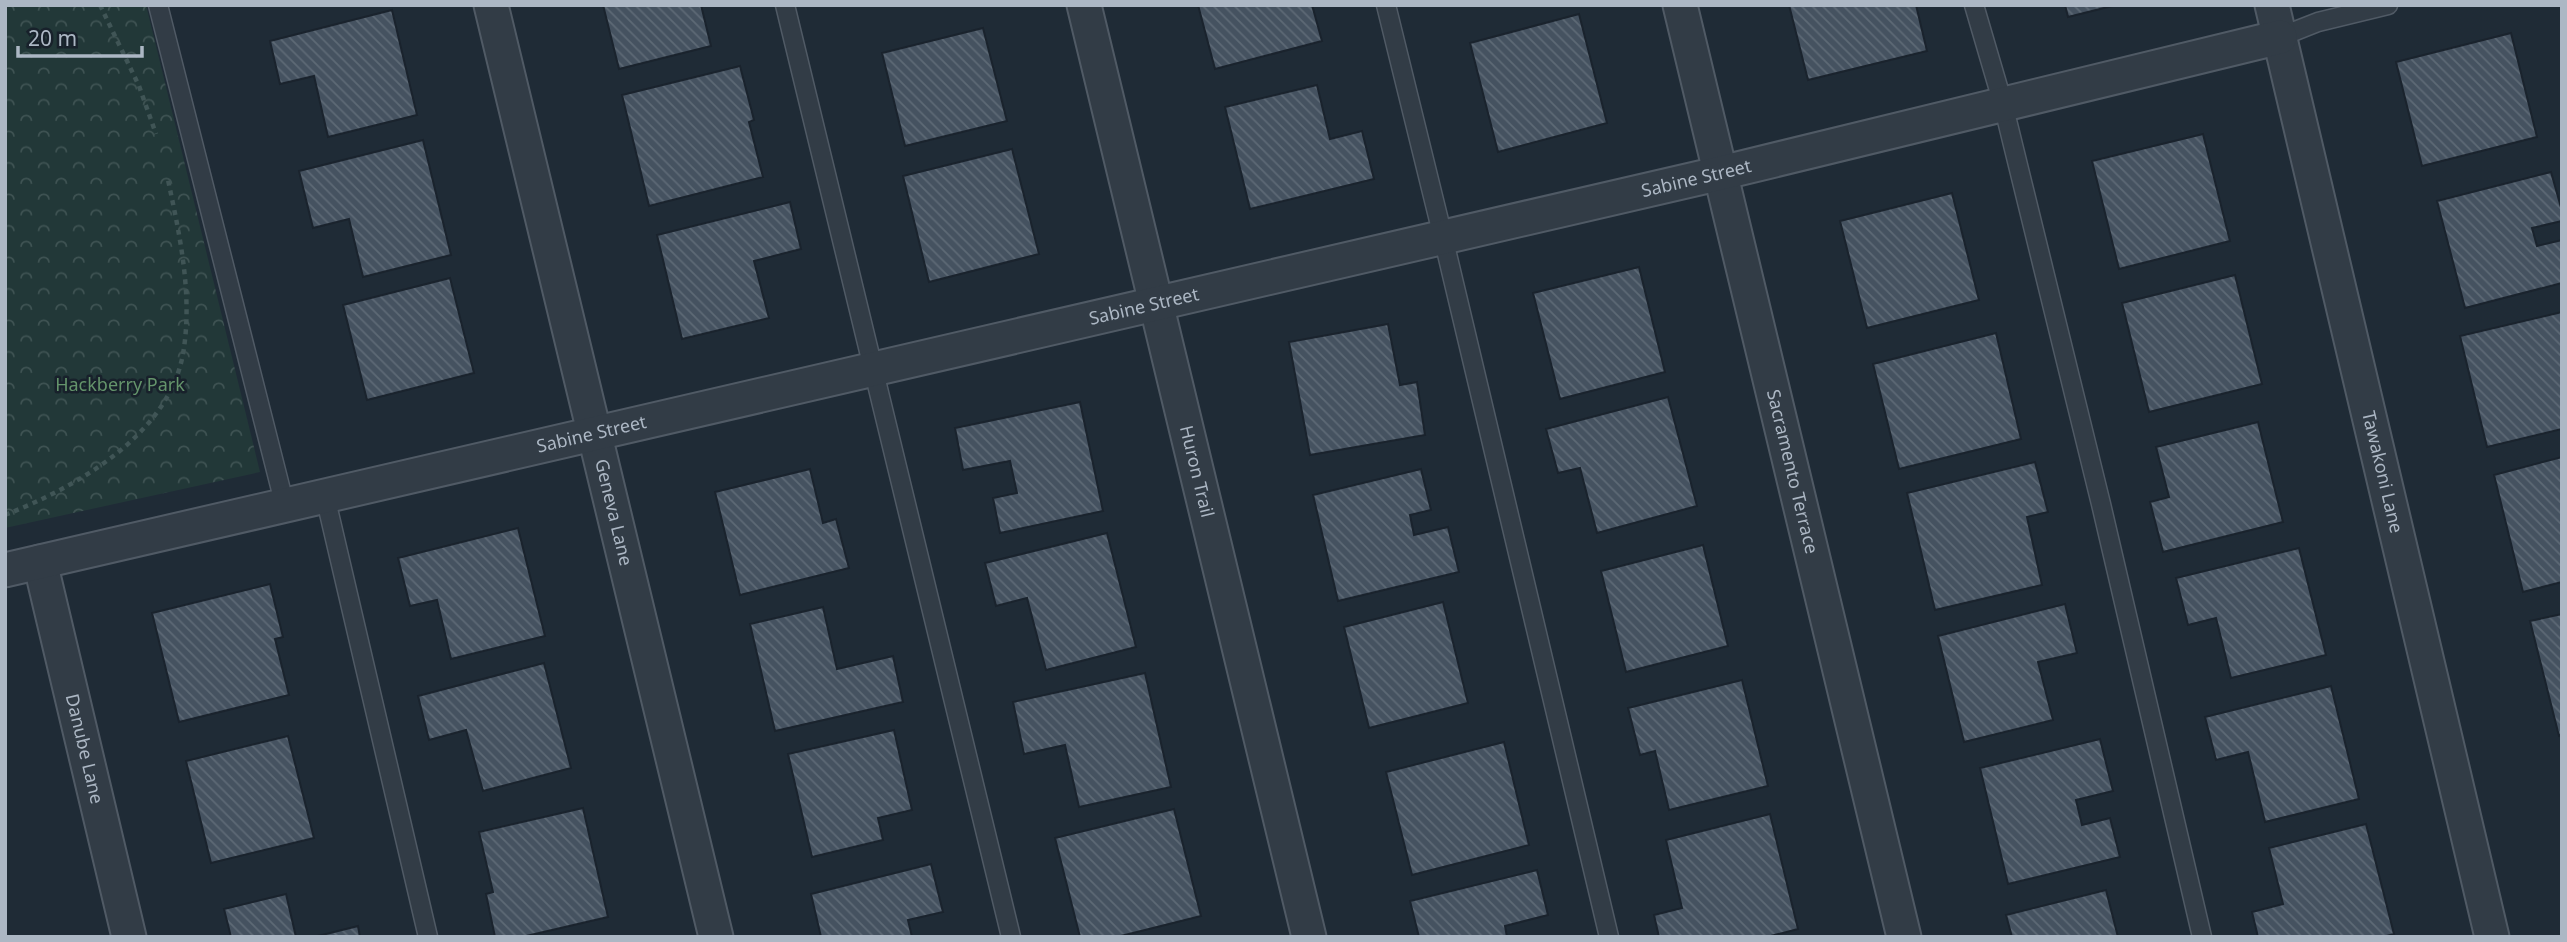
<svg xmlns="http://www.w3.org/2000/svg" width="2567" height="942" font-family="'Noto Sans',sans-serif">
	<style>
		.park { fill: url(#park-crowns) }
		.building { fill: url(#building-back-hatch); stroke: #1a232d; stroke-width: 2 }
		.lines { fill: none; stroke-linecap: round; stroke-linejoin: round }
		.service-casing { stroke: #505a65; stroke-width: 21 }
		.minor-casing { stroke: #505a65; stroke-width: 37 }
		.path { stroke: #405556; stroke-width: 4.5; stroke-dasharray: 5 5; stroke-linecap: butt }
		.service { stroke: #323c46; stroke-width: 18 }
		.minor { stroke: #323c46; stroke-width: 33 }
		.labels { text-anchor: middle; stroke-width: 5; stroke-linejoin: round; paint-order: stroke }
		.street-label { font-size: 18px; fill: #acb7c4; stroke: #18212b }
		.park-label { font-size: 18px; fill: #64946b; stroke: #18212b }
	</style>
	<defs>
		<pattern id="park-crowns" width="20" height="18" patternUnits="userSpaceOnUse" patternTransform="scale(1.75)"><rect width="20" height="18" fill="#223838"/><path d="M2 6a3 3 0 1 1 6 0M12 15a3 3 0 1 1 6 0" fill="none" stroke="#3f5353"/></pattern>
		<pattern id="building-back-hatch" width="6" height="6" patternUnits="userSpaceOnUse" patternTransform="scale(1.75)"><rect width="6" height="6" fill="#455260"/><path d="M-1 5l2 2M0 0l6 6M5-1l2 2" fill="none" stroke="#5d6975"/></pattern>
	</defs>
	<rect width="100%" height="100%" fill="#1f2b36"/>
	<path class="park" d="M5,5H146L260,472L5,528Z"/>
	<path class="building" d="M603,5H701L711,46L619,69Z
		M1198,5H1312L1322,41L1215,69Z
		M1789,5H1916L1927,51L1808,80Z
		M2065,5H2116L2068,17Z
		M392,10L417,115L328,137L314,76L280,84L270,41Z
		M1579,14L1607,123L1498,152L1470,43Z
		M983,28L1007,121L905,146L882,53Z
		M2511,33L2537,137L2422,166L2396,62Z
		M740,66L754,120L749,122L763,177L649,206L622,95Z
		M1317,85L1330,139L1362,131L1374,179L1250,209L1225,107Z
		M2203,134L2230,241L2119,269L2092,161Z
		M423,140L451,255L363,277L349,219L313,228L299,171Z
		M1012,149L1039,254L929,282L903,176Z
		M2551,172L2562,211V221L2532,228L2537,246L2562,240V283L2465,308L2437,201Z
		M1952,193L1979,300L1867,328L1840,221Z
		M790,202L801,249L754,261L769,318L682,339L657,235Z
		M1639,267L1665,372L1560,399L1533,293Z
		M2235,275L2262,384L2149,412L2122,303Z
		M450,278L474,373L367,400L343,305Z
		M2562,312V429L2487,447L2460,336Z
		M1388,324L1400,385L1417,382L1425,435L1310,455L1289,342Z
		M1996,333L2021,439L1899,469L1873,364Z
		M1668,397L1697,506L1597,533L1580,468L1558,473L1546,429Z
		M1080,402L1103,511L1000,533L993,498L1017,493L1010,461L963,470L955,428Z
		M2258,422L2283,522L2163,552L2150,502L2169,497L2156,447Z
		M2562,457V582L2523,592L2494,475Z
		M2035,462L2048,512L2027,517L2042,585L1935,610L1907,493Z
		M810,469L823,523L836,519L849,568L740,595L715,492Z
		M1421,469L1431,510L1410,515L1414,535L1448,527L1459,572L1338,601L1313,495Z
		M518,528L545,636L451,659L437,600L410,606L398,558Z
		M1107,533L1136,647L1046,670L1027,598L996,606L985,563Z
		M1703,545L1728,646L1626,672L1601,571Z
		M2299,548L2326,655L2231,678L2216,618L2188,625L2176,578Z
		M270,584L283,637L275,639L289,695L179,722L152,613Z
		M1443,602L1468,703L1369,728L1344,627Z
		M2065,604L2077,653L2038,662L2053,720L1964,742L1938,636Z
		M823,607L837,669L893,656L903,702L775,731L750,624Z
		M2562,614V735L2559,736L2530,621Z
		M544,663L571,768L483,791L466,730L429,740L418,696Z
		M1145,673L1171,787L1079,807L1065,745L1024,754L1013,702Z
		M1742,680L1768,786L1669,810L1655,751L1640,755L1628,708Z
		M2331,686L2359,799L2265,822L2248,752L2216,760L2205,717Z
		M894,730L912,810L878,818L883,840L812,857L788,754Z
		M288,736L314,838L211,863L186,761Z
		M2100,739L2113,791L2076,800L2082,825L2110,818L2120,857L2008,884L1980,768Z
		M1504,742L1529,845L1412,875L1386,772Z
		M583,808L608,917L522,937H495L486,894L493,892L479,832Z
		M1174,809L1201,916L1117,937H1080L1055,838Z
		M1770,814L1798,929L1767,937H1659L1654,915L1682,908L1666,840Z
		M2366,824L2394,934L2383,937H2258L2252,912L2283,904L2269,848Z
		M931,864L943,912L908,920L912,937H821L811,894Z
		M1537,870L1548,915L1505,926L1507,937H1419L1410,901Z
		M2106,890L2118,937H2012L2006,915Z
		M286,894L296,937H231L224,909Z
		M358,926L360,937H314Z"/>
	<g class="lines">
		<defs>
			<path id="service" d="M158,5L285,506
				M785,5L1011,937
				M1386,5L1443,237L1609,937
				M1974,5L2003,104L2101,504L2202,937
				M2280,37L2318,22L2388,5
				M325,496L428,937"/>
			<g id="minor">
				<path id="s1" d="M491,5L716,937"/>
				<path id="s2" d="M1084,5L1309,937"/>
				<path id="s3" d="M1680,5L1904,937"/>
				<path id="s4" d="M2272,5L2492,937"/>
				<path id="s5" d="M40,562L129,937"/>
				<path id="s6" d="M5,570L1721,173L2280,37"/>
			</g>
		</defs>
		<use href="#service" class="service-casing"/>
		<use href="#minor" class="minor-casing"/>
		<path class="path" d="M100,5L139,86L156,134
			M5,515C76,487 168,436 183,354C193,296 180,236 168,180"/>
		<use href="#service" class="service"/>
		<use href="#minor" class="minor"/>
	</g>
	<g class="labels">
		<g class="street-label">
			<text dy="6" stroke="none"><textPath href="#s6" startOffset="1736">Sabine Street</textPath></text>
			<text dy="6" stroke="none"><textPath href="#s6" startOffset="1169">Sabine Street</textPath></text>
			<text dy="6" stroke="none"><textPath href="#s6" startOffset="602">Sabine Street</textPath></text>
			<text dy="6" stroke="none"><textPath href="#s2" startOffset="480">Huron Trail</textPath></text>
			<text dy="6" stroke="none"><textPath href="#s3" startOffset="480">Sacramento Terrace</textPath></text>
			<text dy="6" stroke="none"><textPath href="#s4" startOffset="480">Tawakoni Lane</textPath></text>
			<text dy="6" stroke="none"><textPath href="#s1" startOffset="522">Geneva Lane</textPath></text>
			<text dy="6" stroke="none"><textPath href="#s5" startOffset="192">Danube Lane</textPath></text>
		</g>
		<g class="park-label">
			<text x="120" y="391">Hackberry Park</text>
		</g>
	</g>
	<rect width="2567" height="942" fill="none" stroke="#acb7c4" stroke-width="14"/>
	<path d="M18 46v10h124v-10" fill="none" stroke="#acb7c4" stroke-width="3.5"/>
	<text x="28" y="46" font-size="21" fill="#acb7c4" stroke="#18212b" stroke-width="5" paint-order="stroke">20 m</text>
</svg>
